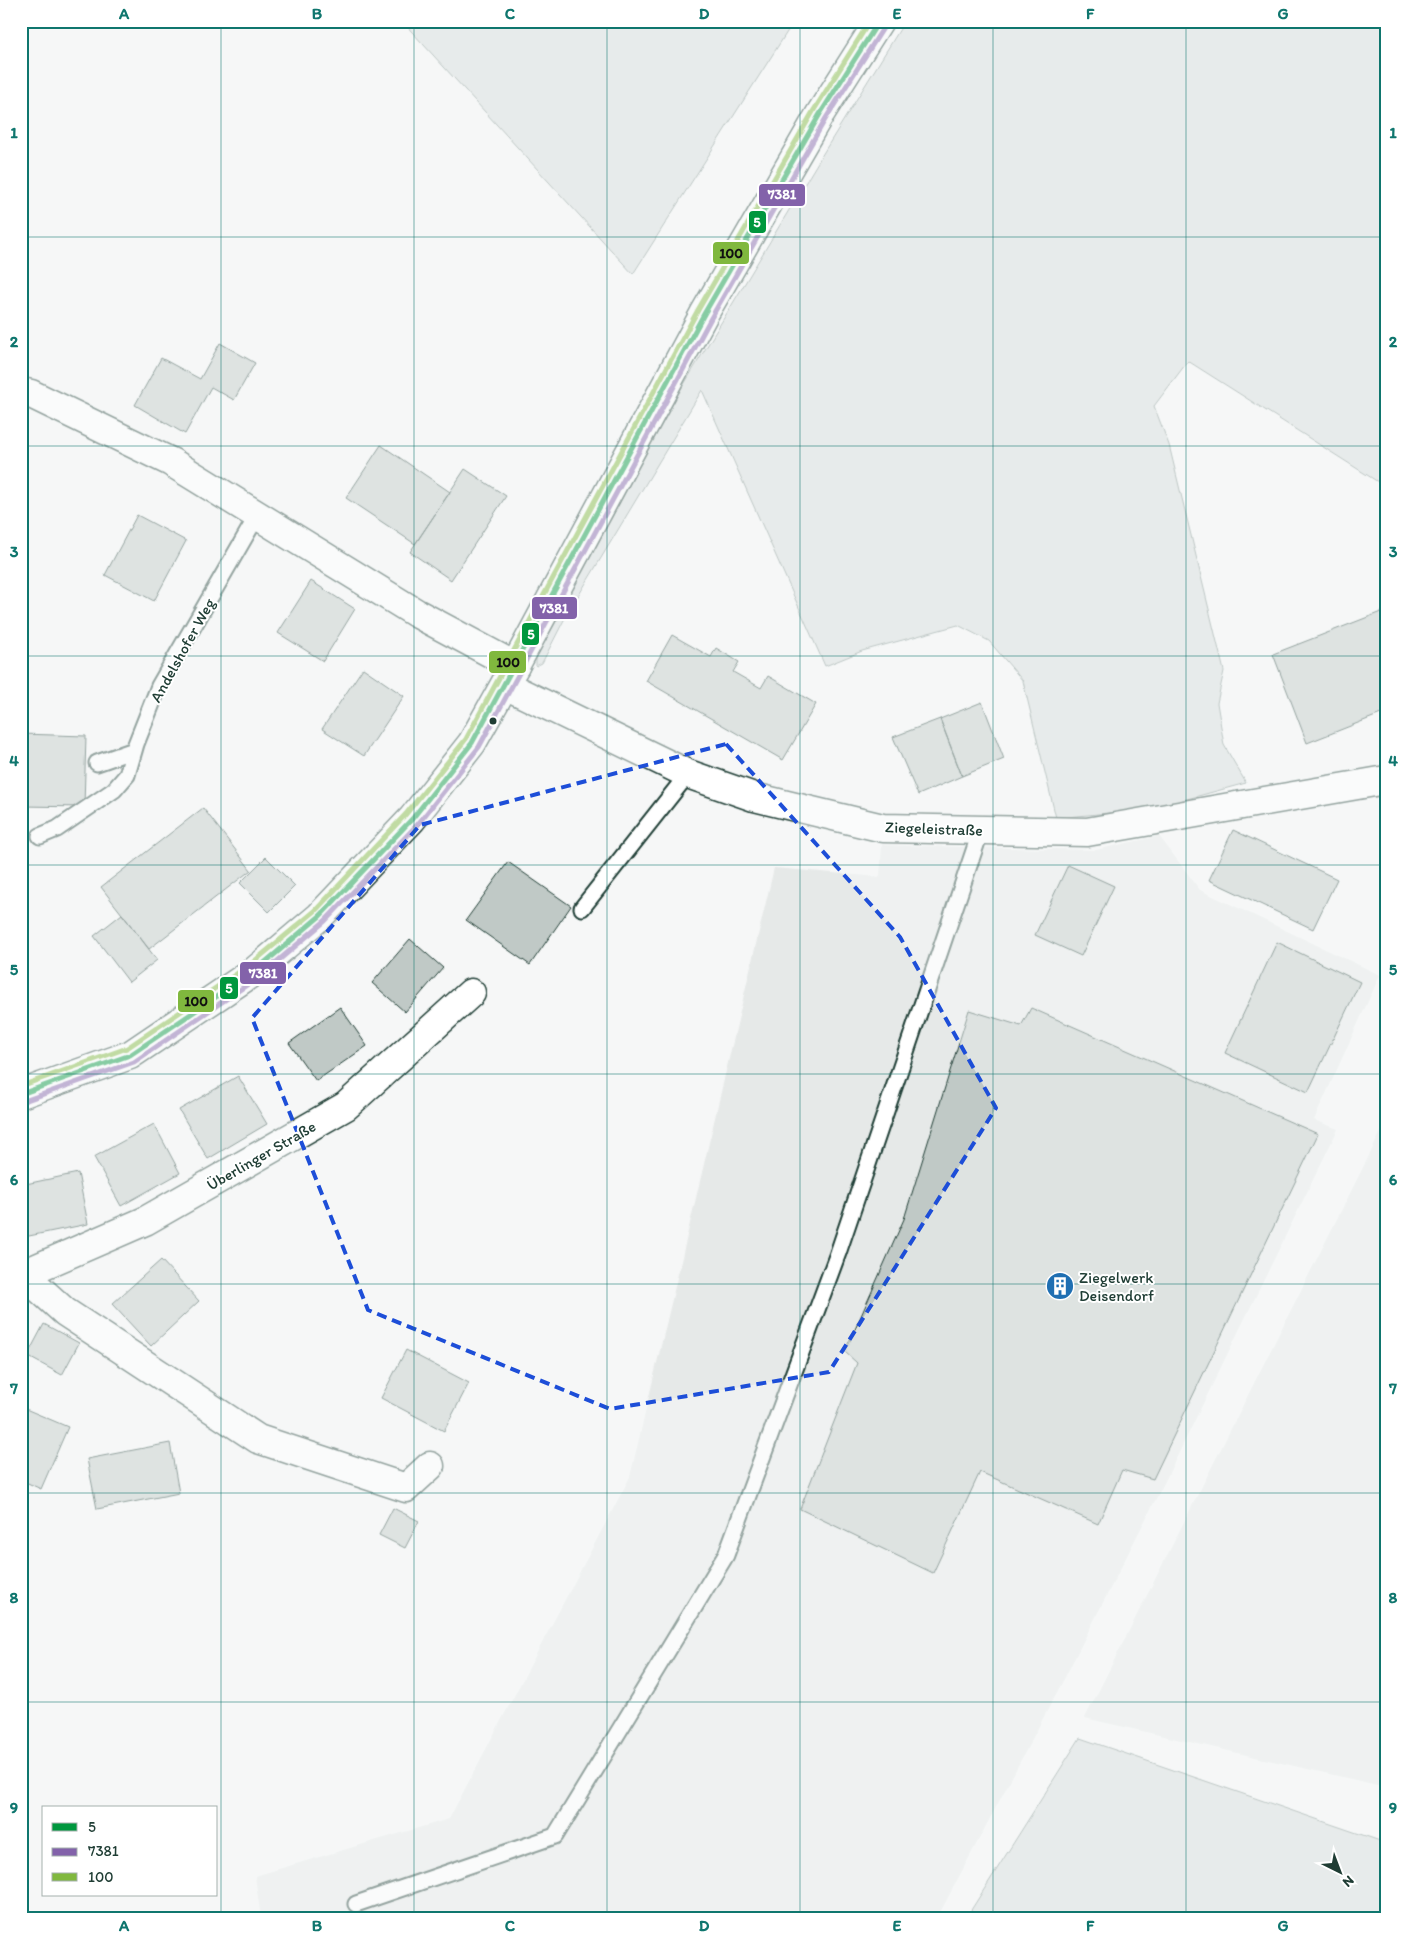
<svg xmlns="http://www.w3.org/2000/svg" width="1407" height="1939" font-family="Itim,sans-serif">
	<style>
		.built { fill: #e6e9e8 }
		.green { fill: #d6dcdb; stroke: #7a8c88 }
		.building { fill: #c0c9c6; stroke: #1f3d34 }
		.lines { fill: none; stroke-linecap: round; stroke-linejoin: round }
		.lane-casing { stroke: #1f3d34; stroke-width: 19 }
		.street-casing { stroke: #1f3d34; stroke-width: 31 }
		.secondary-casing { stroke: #1f3d34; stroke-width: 31 }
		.lane { stroke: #fff; stroke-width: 15 }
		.street { stroke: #fff; stroke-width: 28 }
		.secondary { stroke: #fff; stroke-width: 28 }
		.bus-1-casing { stroke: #fff; stroke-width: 9 }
		.bus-2-casing { stroke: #fff; stroke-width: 9 }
		.bus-3-casing { stroke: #fff; stroke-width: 9 }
		.bus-1 { stroke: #00973e; stroke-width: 5 }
		.bus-2 { stroke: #8362aa; stroke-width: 5 }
		.bus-3 { stroke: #80b83e; stroke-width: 5 }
		.marked { fill: none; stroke: #1d4ed8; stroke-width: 4; stroke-dasharray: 10 6; stroke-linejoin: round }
		.grid { fill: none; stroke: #0f766e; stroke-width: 1; stroke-opacity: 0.55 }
		.bus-dot { fill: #1f3d34; stroke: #fff; stroke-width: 2 }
		.labels { text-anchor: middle; stroke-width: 4; stroke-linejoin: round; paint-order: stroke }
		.street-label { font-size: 16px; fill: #1f3d34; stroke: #fff }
		.poi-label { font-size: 16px; fill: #1f3d34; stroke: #fff; text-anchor: start }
		.line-badge { stroke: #fff; stroke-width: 2 }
		.badge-label { font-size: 14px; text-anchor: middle; font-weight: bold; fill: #fff }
		.pale-badge-label { font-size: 14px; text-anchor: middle; font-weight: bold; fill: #111 }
		.neatline { fill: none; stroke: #0f766e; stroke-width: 2 }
		.grid-label { font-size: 16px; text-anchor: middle; font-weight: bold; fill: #0f766e }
	</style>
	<rect width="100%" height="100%" fill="#f6f7f7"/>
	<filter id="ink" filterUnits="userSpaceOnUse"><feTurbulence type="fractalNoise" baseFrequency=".02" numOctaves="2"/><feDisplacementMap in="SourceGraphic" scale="10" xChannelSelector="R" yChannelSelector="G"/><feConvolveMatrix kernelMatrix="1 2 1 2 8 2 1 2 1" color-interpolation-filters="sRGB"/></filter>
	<g filter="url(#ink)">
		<path class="built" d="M1159,836L1200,890L1380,975L1314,1120L1338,1129L1164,1483L1064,1679L937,1918H261L255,1876L449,1819L630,1477L774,868L880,877L882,845L1096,850Z
			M1386,1122V1787L1085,1718Z"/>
		<path class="green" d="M402,21H794L633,274Z
			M905,21H1386V487L1188,361L1154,406L1169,445L1224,671L1217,703L1224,745L1246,783L1150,809L1056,818L1023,681L989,641L958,625L862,651L825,666L702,390L565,618L542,663L536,666V658L548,636L680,391L827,147Z
			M1080,1738L1386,1843V1918H966Z"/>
		<path class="building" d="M220,343L255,363L234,400L211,387L185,434L135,405L161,358L200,379Z
			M381,445L450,492L415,544L346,498Z
			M465,469L506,496L451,580L410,552Z
			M137,515L186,541L154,601L105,575Z
			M311,581L355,609L323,661L278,633Z
			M1386,610V712L1307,743L1273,654Z
			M672,635L711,657L716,648L739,662L733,672L761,688L768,676L816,704L783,760L646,681Z
			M363,668L404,696L364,756L322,729Z
			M982,702L1004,759L962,776L940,719Z
			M940,719L962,776L918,795L893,737Z
			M21,734L86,736L84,807L21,806Z
			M203,808L251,870L149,949L101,887Z
			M1233,830L1337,879L1313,929L1209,880Z
			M266,857L295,886L269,912L240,883Z
			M508,862L571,906L530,965L466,920Z
			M1068,865L1114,886L1081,956L1035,935Z
			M122,914L157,960L129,982L94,936Z
			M410,939L443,968L405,1012L372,983Z
			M1277,942L1360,982L1308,1092L1225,1053Z
			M340,1007L367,1046L316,1081L289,1043Z
			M1031,1008L1318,1134L1153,1479L1122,1470L1098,1524L980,1472L933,1573L800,1509L857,1363L845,1352L904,1219L969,1010L1021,1026Z
			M238,1076L267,1124L208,1159L179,1110Z
			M154,1124L180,1173L121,1206L94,1157Z
			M78,1173L88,1224L24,1237L21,1226V1185Z
			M161,1260L199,1301L151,1346L112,1304Z
			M44,1324L79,1343L62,1375L27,1356Z
			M406,1350L469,1383L444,1431L381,1398Z
			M21,1407L68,1427L41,1489L21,1480Z
			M170,1443L179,1493L97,1509L87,1459Z
			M393,1508L419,1521L405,1548L379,1535Z"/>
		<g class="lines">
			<defs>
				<path id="lane" d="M97,763L134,750
					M40,836L57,829L114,790L127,775L136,744L159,686L257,516
					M582,908L688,774
					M356,1904L555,1836L726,1555L838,1253L981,830"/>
				<path id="street" d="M21,392L31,394L171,462L416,613L515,666
					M505,685L688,774L754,797L883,828L1087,832L1386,780
					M21,1272L65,1312L258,1439L406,1488L430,1466
					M23,1274L145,1221L346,1106L471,993"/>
				<path id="secondary" d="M21,1094L130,1055L256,970L320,916L412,819L472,743L515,666L704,314L820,114L879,21"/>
			</defs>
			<use href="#lane" class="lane-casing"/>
			<use href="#street" class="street-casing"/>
			<use href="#secondary" class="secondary-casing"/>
			<use href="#lane" class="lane"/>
			<use href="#street" class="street"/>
			<use href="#secondary" class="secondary"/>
			<defs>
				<path id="bus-1" d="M21,1094L130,1055L256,970L320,916L412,819L472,743L704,314L820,114L879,21"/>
				<path id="bus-2" d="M24,1101L134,1062L260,976L325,921L418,824L479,747L711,318L826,118L885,25"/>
				<path id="bus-3" d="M21,1086L127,1048L251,964L315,911L406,814L466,739L698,310L814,110L870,21"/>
			</defs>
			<use href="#bus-1" class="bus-1-casing"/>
			<use href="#bus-2" class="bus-2-casing"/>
			<use href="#bus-3" class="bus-3-casing"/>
			<use href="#bus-1" class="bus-1"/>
			<use href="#bus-2" class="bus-2"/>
			<use href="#bus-3" class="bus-3"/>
		</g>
	</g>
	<path d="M0 0H1407V1939H0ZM726,744L900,937L996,1108L829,1372L610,1409L368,1310L252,1018L420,825Z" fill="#f6f7f7" fill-opacity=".55" fill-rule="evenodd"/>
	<path class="marked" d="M726,744L900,937L996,1108L829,1372L610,1409L368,1310L252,1018L420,825Z"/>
	<path class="grid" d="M221,21V1918M414,21V1918M607,21V1918M800,21V1918M993,21V1918M1186,21V1918M21,237H1386M21,446H1386M21,656H1386M21,865H1386M21,1074H1386M21,1284H1386M21,1493H1386M21,1702H1386"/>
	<defs>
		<symbol id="building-disc" viewBox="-11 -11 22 22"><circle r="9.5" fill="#1f6fb2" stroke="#fff"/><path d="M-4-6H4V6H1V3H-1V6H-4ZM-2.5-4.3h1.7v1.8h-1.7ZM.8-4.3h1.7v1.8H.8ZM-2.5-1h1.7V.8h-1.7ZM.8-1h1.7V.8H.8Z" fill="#fff"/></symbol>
	</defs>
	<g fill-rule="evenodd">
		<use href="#building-disc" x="1044" y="1270" width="32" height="32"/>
	</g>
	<circle class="bus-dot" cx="493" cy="721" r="4.5"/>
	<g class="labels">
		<g class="street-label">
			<text transform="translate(182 650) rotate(-61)" y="6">Andelshofer Weg</text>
			<text transform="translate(934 828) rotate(2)" y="6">Ziegeleistraße</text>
			<text transform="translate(261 1155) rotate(-30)" y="6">Überlinger Straße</text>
		</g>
		<g class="poi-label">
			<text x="1079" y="1283">Ziegelwerk<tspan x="1079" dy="18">Deisendorf</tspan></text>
		</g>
	</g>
	<g class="line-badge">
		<rect x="758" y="183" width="48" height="24" rx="5" fill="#8362aa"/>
		<rect x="748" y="210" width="19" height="24" rx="5" fill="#00973e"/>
		<rect x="712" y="241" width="38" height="24" rx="5" fill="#80b83e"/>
		<rect x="531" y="596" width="47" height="24" rx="5" fill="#8362aa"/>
		<rect x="521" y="622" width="19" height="24" rx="5" fill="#00973e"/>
		<rect x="488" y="650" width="39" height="24" rx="5" fill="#80b83e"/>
		<rect x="239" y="961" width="48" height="24" rx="5" fill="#8362aa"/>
		<rect x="219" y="976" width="20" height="24" rx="5" fill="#00973e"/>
		<rect x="177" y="989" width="38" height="24" rx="5" fill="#80b83e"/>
	</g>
	<g class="badge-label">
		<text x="782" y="199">7381</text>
		<text x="757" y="227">5</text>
		<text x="554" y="613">7381</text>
		<text x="531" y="639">5</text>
		<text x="263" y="978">7381</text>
		<text x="229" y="993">5</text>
	</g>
	<g class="pale-badge-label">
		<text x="731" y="258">100</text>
		<text x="508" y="667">100</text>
		<text x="196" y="1006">100</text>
	</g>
	<rect width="1407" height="1939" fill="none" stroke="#fff" stroke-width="55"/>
	<rect x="42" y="1806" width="175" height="90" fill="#ffffff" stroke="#a5b1ae"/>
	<rect x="52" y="1823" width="25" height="8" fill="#00973e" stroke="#a5b1ae"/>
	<text x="88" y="1832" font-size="15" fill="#1f3d34">5</text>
	<rect x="52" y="1848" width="25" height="8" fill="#8362aa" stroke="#a5b1ae"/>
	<text x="88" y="1856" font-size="15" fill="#1f3d34">7381</text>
	<rect x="52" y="1873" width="25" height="8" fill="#80b83e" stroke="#a5b1ae"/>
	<text x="88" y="1882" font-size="15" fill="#1f3d34">100</text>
	<g transform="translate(1340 1872) rotate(138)" stroke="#ffffff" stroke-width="4" paint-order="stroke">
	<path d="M0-4L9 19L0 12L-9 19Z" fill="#1f3d34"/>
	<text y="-8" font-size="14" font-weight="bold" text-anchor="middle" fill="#1f3d34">N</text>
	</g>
	<rect x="28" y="28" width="1352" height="1884" class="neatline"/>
	<g class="grid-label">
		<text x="124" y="19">A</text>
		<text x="317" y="19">B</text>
		<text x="510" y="19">C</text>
		<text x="704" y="19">D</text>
		<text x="897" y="19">E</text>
		<text x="1090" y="19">F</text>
		<text x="1283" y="19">G</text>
		<text x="14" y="138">1</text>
		<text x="1393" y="138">1</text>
		<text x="14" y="347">2</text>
		<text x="1393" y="347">2</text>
		<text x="14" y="557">3</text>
		<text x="1393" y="557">3</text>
		<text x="14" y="766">4</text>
		<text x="1393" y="766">4</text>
		<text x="14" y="975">5</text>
		<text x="1393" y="975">5</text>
		<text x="14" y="1185">6</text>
		<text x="1393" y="1185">6</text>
		<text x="14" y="1394">7</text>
		<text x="1393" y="1394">7</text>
		<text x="14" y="1603">8</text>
		<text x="1393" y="1603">8</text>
		<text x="14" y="1813">9</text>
		<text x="1393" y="1813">9</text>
		<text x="124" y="1931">A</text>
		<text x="317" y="1931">B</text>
		<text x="510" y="1931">C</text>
		<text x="704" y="1931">D</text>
		<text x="897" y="1931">E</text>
		<text x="1090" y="1931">F</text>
		<text x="1283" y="1931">G</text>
	</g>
</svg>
